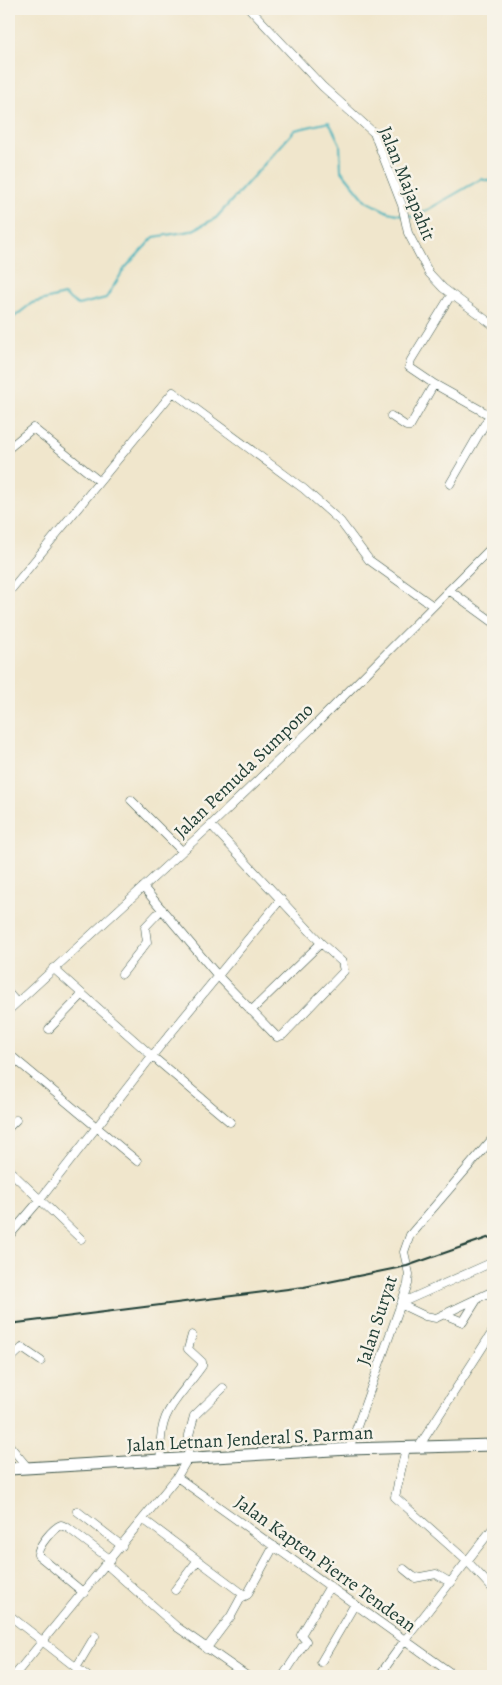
<svg xmlns="http://www.w3.org/2000/svg" width="502" height="1685" font-family="Alegreya,serif">
	<style>
		.lines { fill: none; stroke-linecap: round; stroke-linejoin: round }
		.stream { stroke: #44b3bd; stroke-width: 2 }
		.minor-casing { stroke: #3e564b; stroke-width: 9 }
		.highway-casing { stroke: #3e564b; stroke-width: 13 }
		.minor { stroke: #fff; stroke-width: 8 }
		.highway { stroke: #fff; stroke-width: 11 }
		.rail { stroke: #1f3d34; stroke-width: 2 }
		.labels { text-anchor: middle; stroke-width: 5; stroke-linejoin: round; paint-order: stroke }
		.street-label { font-size: 19px; fill: #1f3d34; stroke: #f7f3e8 }
	</style>
	<rect width="100%" height="100%" fill="#f7f3e8"/>
	<filter id="ink" filterUnits="userSpaceOnUse"><feTurbulence type="fractalNoise" baseFrequency=".02" numOctaves="2"/><feDisplacementMap in="SourceGraphic" scale="10" xChannelSelector="R" yChannelSelector="G"/><feConvolveMatrix kernelMatrix="1 2 1 2 8 2 1 2 1" color-interpolation-filters="sRGB"/></filter>
	<filter id="wash" filterUnits="userSpaceOnUse"><feTurbulence type="fractalNoise" baseFrequency=".0096" numOctaves="4" result="noise"/><feDisplacementMap in="SourceGraphic" scale="20" xChannelSelector="R" yChannelSelector="G"/><feGaussianBlur stdDeviation="1.12" result="paint"/><feColorMatrix in="noise" values="0 0 0 0 0 0 0 0 0 0 0 0 0 0 0 0 0 1.4 0 .05"/><feComposite in="paint" operator="in"/></filter>
	<g filter="url(#wash)">
		<rect width="100%" height="100%" fill="#f0e6cc"/>
		<g class="lines">
			<path class="stream" d="M407,216L415,217L481,179L493,182
				M9,321L32,303L64,295L78,305L106,298L125,268L154,237L191,231L216,218L295,130L329,122L340,144L341,170L366,201L388,212L402,215"/>
		</g>
	</g>
	<g filter="url(#ink)">
		<g class="lines">
			<defs>
				<path id="minor" d="M250,9L322,86L374,133L402,205L408,233L429,273L443,288L493,325
					M451,295L411,360L409,367L434,384L493,417
					M391,416L406,426H410L434,384
					M9,448L33,428L99,481
					M450,484L490,415
					M449,590L493,622
					M9,592L173,392L304,489L340,521L369,560L433,606
					M131,800L182,851
					M211,825L321,943L251,1011
					M143,887L218,976L277,1037L283,1035L344,971L342,962L321,943
					M53,968L152,1056L230,1122
					M122,974L147,942L145,927L162,909
					M9,994L16,1002
					M9,1010L211,825L312,728L493,546
					M49,1029L82,995
					M9,1054L137,1161
					M9,1127L16,1120
					M9,1170L81,1239
					M9,1236L39,1201L152,1056L281,899
					M403,1302L493,1262
					M402,1305L425,1316L436,1318L493,1291
					M446,1315L463,1322L478,1298
					M9,1360L22,1348L41,1361
					M9,1445L28,1468
					M406,1448L395,1497L468,1562L493,1589
					M418,1448L493,1331
					M349,1449L408,1284L409,1274L404,1252L410,1235L493,1138
					M161,1460C157,1410 176,1403 202,1366V1362L188,1349L192,1335
					M177,1477L455,1676
					M77,1511L122,1546
					M143,1519L243,1594L231,1616L206,1649
					M107,1565L177,1627L247,1676
					M404,1569L415,1578L436,1574L451,1583
					M175,1590L197,1561
					M84,1593L38,1555C37,1547 53,1528 61,1525L68,1528L111,1560
					M243,1597L247,1595L274,1546
					M9,1615L87,1676
					M321,1662L355,1604
					M76,1668L95,1636
					M14,1676L177,1477L188,1458L189,1435L194,1416L223,1388
					M283,1676L306,1641L301,1635L330,1586
					M379,1676L405,1640L493,1528"/>
				<path id="highway" d="M9,1469L349,1449L493,1445"/>
			</defs>
			<use href="#minor" class="minor-casing"/>
			<use href="#highway" class="highway-casing"/>
			<use href="#minor" class="minor"/>
			<use href="#highway" class="highway"/>
			<path class="rail" d="M9,1324L304,1287L407,1266L493,1236"/>
		</g>
	</g>
	<g class="labels">
		<g class="street-label">
			<text transform="translate(408 183) rotate(68)" y="7">Jalan Majapahit</text>
			<text transform="translate(243 770) rotate(-44)" y="7">Jalan Pemuda Sumpono</text>
			<text transform="translate(376 1320) rotate(-72)" y="7">Jalan Suryat</text>
			<text transform="translate(250 1438) rotate(-3)" y="7">Jalan Letnan Jenderal S. Parman</text>
			<text transform="translate(326 1563) rotate(36)" y="7">Jalan Kapten Pierre Tendean</text>
		</g>
	</g>
	<rect width="502" height="1685" fill="none" stroke="#f7f3e8" stroke-width="30"/>
</svg>
